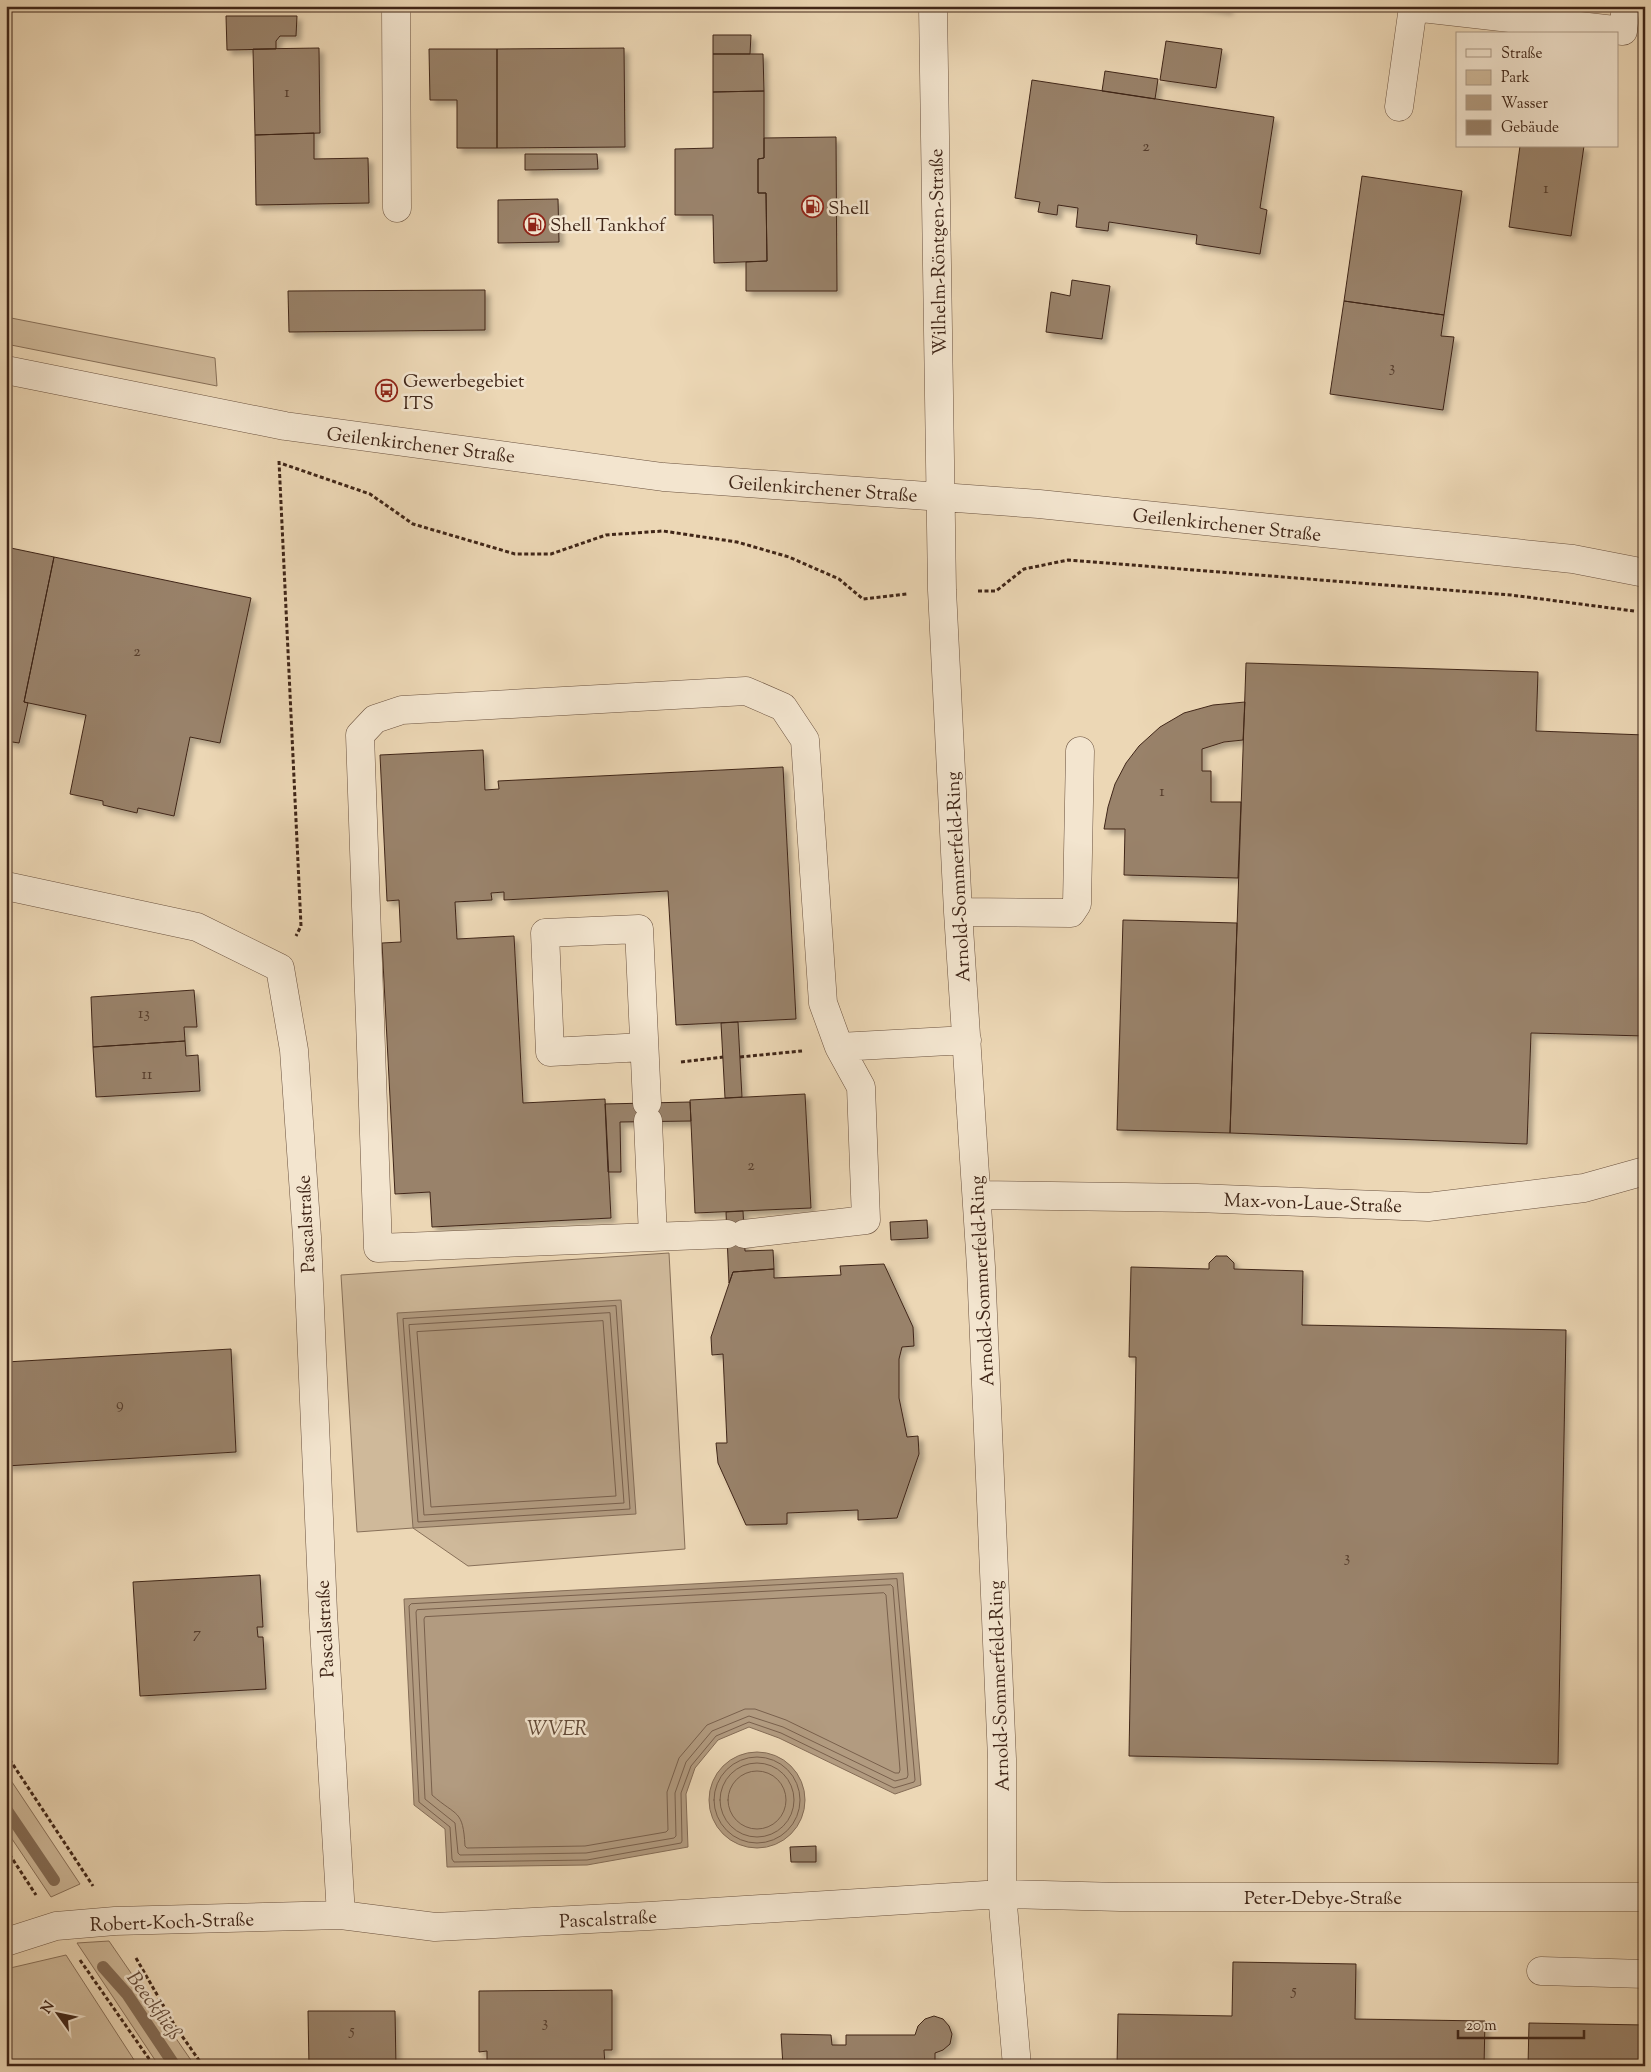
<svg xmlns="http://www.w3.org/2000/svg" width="1651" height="2072" font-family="'Sorts Mill Goudy',serif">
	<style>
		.green { fill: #cfb99a; stroke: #887059 }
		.water { fill: #b29b80; stroke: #846c56 }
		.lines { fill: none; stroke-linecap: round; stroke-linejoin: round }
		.shore { stroke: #79604c; stroke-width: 1 }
		.stream { stroke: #846c56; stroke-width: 12 }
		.building { fill: #99826a; stroke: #402618; filter: url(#shadow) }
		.minor-casing { stroke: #6b523f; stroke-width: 29 }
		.path { stroke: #402618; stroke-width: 3; stroke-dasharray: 4 2.5; stroke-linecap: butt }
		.minor { stroke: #f3e5cf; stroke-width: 28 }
		.labels { text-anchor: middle; stroke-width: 5; stroke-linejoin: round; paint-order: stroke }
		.number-label { font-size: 16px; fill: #563d2c }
		.poi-label { font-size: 19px; fill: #402618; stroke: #f3e5cf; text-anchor: start }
		.street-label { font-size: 19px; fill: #402618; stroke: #f3e5cf }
		.water-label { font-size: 20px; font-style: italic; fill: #624937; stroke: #f3e5cf }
	</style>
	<defs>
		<filter id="shadow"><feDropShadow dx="4.5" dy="4.5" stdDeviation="2.5" flood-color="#0004"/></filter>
	</defs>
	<rect width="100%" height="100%" fill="#ecd7b5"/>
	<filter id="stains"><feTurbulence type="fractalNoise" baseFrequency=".004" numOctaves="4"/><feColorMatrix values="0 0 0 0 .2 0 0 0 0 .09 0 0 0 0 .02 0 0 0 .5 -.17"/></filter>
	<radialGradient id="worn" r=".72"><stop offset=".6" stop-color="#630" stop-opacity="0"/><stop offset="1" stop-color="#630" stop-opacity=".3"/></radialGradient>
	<path class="green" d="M6,317L215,358L217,386L6,344Z
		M669,1253L685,1549L468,1566L413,1528L357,1532L341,1275Z
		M6,1773L80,1884L51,1897L6,1830Z
		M109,1941L195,2066H159L77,1943Z
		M66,1955L138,2066H6V1969Z"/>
	<path class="water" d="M621,1300L636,1514L413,1528L397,1313Z
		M903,1573L921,1785L895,1794L779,1738L749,1727L718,1740L695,1768L686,1794L688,1847L587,1865L447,1867L445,1829L414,1805L404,1599Z
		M709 1800a48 48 0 1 1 96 0a48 48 0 1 1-96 0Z"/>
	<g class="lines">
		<path class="shore" d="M616,1306L630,1509L418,1522L403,1319Z
			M610,1313L624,1503L424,1515L409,1325Z
			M603,1321L616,1496L431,1507L417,1332Z
			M897,1579L915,1780L914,1782L894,1788L781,1733L749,1722L716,1736L691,1766L681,1793L682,1841L681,1843L587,1860L454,1862L452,1859L450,1827L419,1802L409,1606L411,1604Z
			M891,1585L893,1587L908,1775L907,1778L895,1781L783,1727L749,1716L712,1731L686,1762L675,1793L676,1836L674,1838L586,1853L460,1855L458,1853L455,1823L425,1799L416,1612L417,1610Z
			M884,1593L886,1595L900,1770L899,1773H895L786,1720L755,1709H745L707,1725L679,1758L667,1792L668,1830L666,1832L585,1846L467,1848L465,1846C463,1809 457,1817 432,1795L424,1619L425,1617Z
			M714 1800a43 43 0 1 1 86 0a43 43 0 1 1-86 0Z
			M720 1800a37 37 0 1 1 74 0a37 37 0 1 1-74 0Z
			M728 1800a29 29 0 1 1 58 0a29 29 0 1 1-58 0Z"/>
		<path class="stream" d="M6,1809L54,1880
			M103,1967L127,1994L175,2066"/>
	</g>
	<path class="building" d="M1199,6H1228V10Z
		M226,16H297L296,36H280L276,41V49L227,50Z
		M713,35H751L750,54H713Z
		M1166,41L1222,49L1216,88L1160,80Z
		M319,48L320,133L255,135L253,49Z
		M624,48L625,147L497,148V49Z
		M429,49H497V148H457V100H430Z
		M713,54H763L764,91L713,92Z
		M1105,71L1158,79L1155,99L1102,91Z
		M1032,80L1274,117L1260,208L1267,210L1260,254L1196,244L1197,235L1109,222L1108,231L1076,227L1078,208L1058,205L1057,215L1038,212L1040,202L1015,198Z
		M764,91V158L758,159V193H766L767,261L714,263L713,215H675V149L713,148V92Z
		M314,133V159L368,158L369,203L256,205L255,135Z
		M836,137L837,291H746V262L767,261L766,193H758V159L764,158V138Z
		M1520,146H1584L1571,236L1509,227Z
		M525,154H597L598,169L525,170Z
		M1362,176L1462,191L1444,315L1344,301Z
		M558,199L559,242L498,243V200Z
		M1072,280L1110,286L1102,339L1046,332L1051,292L1070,296Z
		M485,290V330L289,332L288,291Z
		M1344,301L1444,315L1441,336L1454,337L1443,410L1330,394Z
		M6,547L54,557L24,702L28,703L19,743L6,741Z
		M54,557L251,598L220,743L190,737L174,816L138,808L137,813L103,805V801L70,794L86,715L24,702Z
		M1246,663L1538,672L1536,731L1645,735V1036L1531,1033L1527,1144L1230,1133Z
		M1245,702L1243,740L1224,742L1202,749V771H1211V802H1241L1238,878L1124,875L1125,829H1104L1108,807L1115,784L1126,763L1139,746L1160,727L1184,713L1213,705Z
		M483,750L485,790L499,789L498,781L783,767L796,1019L676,1025L668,891L504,900V892L491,893L492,900L455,902L457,939L514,936L523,1103L605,1099L611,1218L432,1227L430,1192L395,1194L382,943L401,942L399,900L387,901L380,755Z
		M1123,920L1237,923L1230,1133L1117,1130Z
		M194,990L197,1027H184L185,1041L93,1047L91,997Z
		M738,1022L742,1097L725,1098L721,1023Z
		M185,1041L186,1056L198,1055L200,1091L96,1097L93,1047Z
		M805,1094L811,1208L695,1213L690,1100Z
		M690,1102L691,1121L620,1122L621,1172H608L605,1104Z
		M743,1211L745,1251L773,1250L774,1269L733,1272L729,1283L726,1212Z
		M927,1220L928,1238L891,1240L890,1222Z
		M1216,1256H1227L1234,1263V1269L1303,1271L1302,1325L1566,1330L1558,1764L1129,1756L1136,1357H1129L1131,1267L1209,1269V1263Z
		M884,1264L913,1327L914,1346L902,1347L899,1359V1398L907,1437L918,1436L919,1454L897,1518L858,1520V1510L787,1513V1524L746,1525L718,1463L716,1443H727L723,1354L712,1355L711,1337L733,1272L774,1269V1278L841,1275L840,1266Z
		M231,1349L236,1452L6,1466V1362Z
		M260,1575L263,1627H257L258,1637H263L266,1689L140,1696L133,1582Z
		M816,1846V1862H791L790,1847Z
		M1233,1962L1356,1964L1355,2019L1485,2021L1484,2066H1117L1118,2014L1232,2016Z
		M612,1990V2050H604L605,2066H487V2051L479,2052V1991Z
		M308,2011H395L396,2066H309Z
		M934,2016L943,2019L949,2026L952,2034L950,2044L943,2050L935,2053V2066H783L781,2034L831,2035L832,2045H846V2035H915L918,2026L925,2019Z
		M1529,2023L1645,2025V2066H1528Z"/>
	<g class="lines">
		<defs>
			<path id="minor" d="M396,6L397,208
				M933,6L942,590L958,912L981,1267L1002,1759V1894L1017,2066
				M1399,107L1413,7L1623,31L1626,6
				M6,370L285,426L663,477L1039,504L1573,559L1645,573
				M6,886L197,927L280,968L294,1050L307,1237L323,1612L341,1915L435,1927L649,1916L1002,1894L1120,1897H1645
				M958,912L1071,913L1077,904L1080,751
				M644,1047L550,1052L545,933L639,929L647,1103
				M648,1121L653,1237
				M978,1195L1197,1198L1428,1207L1584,1188L1645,1171
				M727,1234L378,1248L360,735L375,719L402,710L746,691L783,707L805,740L823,1003L839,1047L967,1040
				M744,1234L866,1220L861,1087L839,1047
				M6,1942L56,1926L115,1921L341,1915
				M1541,1971L1645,1974"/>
		</defs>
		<use href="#minor" class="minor-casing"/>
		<path class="path" d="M279,461L301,926L296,936
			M283,464L370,494L413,524L515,554H551L606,535L663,531L737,542L789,557L839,579L863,599L907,594
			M978,591H996L1024,569L1068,560L1511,595L1634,611
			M740,1057L802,1051
			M681,1062L723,1057
			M6,1754L93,1886
			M6,1849L36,1895
			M136,1958L175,2026L203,2066
			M80,1960L154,2066"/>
		<use href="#minor" class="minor"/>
	</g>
	<defs>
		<symbol id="fuel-ring" viewBox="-11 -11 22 22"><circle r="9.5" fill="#f3e5cf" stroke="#8f2418" stroke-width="1.5"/><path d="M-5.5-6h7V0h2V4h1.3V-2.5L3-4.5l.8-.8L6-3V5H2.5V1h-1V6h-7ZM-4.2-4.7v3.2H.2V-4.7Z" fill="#8f2418"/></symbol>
		<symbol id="bus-ring" viewBox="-11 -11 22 22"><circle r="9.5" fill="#f3e5cf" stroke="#8f2418" stroke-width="1.5"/><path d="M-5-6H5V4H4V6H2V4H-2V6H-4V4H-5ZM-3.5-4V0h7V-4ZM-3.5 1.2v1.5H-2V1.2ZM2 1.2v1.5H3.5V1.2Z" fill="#8f2418"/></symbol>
	</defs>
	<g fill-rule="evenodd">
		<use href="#fuel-ring" x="800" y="194" width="25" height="25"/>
		<use href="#fuel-ring" x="522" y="212" width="25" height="25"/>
		<use href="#bus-ring" x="374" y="378" width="25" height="25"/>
	</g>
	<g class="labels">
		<g class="number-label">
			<text x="287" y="97">1</text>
			<text x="1146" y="151">2</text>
			<text x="1546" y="193">1</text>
			<text x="1392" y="372">3</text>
			<text x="137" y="656">2</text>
			<text x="1162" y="796">1</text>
			<text x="144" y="1018">13</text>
			<text x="147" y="1079">11</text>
			<text x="751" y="1170">2</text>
			<text x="120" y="1409">9</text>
			<text x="1347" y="1562">3</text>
			<text x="197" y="1638">7</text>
			<text x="1294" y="1995">5</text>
			<text x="545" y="2027">3</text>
			<text x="352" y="2035">5</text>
		</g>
		<g class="poi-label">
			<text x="828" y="214">Shell</text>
			<text x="550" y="231">Shell Tankhof</text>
			<text x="403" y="387">Gewerbegebiet<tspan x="403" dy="22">ITS</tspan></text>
		</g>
		<g class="street-label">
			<text transform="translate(937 252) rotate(-91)" y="7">Wilhelm-Röntgen-Straße</text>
			<text transform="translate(421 444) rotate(7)" y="7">Geilenkirchener Straße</text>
			<text transform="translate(823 488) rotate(4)" y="7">Geilenkirchener Straße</text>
			<text transform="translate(1227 524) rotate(6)" y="7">Geilenkirchener Straße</text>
			<text transform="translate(957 877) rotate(-93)" y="7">Arnold-Sommerfeld-Ring</text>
			<text transform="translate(1313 1202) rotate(2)" y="7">Max-von-Laue-Straße</text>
			<text transform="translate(305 1224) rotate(-93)" y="7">Pascalstraße</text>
			<text transform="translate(981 1281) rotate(-93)" y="7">Arnold-Sommerfeld-Ring</text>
			<text transform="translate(324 1629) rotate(-93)" y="7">Pascalstraße</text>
			<text transform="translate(998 1686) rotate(-92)" y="7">Arnold-Sommerfeld-Ring</text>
			<text x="1323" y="1904">Peter-Debye-Straße</text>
			<text transform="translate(608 1918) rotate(-3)" y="7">Pascalstraße</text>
			<text transform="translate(172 1921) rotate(-2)" y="7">Robert-Koch-Straße</text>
		</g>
		<g class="water-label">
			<text x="557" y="1735">WVER</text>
			<text transform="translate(155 2005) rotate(54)" y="7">Beeckfließ</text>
		</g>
	</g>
	<rect width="1651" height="2072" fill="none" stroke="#ecd7b5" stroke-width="25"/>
	<rect x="8" y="8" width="1636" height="2057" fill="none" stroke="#402618" stroke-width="2.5"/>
	<rect x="12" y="12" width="1626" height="2047" fill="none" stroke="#402618"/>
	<rect x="1456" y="32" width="162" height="115" fill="#f3e5cf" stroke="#ab9986"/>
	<rect x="1466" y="49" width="25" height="8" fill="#f3e5cf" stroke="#ab9986"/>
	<text x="1501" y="58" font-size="15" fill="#402618">Straße</text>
	<rect x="1466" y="70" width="25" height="15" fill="#cfb99a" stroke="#ab9986"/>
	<text x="1501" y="82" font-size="15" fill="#402618">Park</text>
	<rect x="1466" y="95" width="25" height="15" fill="#b29b80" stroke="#ab9986"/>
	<text x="1501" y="108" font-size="15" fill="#402618">Wasser</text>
	<rect x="1466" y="120" width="25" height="15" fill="#99826a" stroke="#ab9986"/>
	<text x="1501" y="132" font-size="15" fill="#402618">Gebäude</text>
	<g transform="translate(58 2014) rotate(303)" stroke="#f3e5cf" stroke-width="4" paint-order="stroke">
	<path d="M0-4L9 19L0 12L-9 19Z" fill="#402618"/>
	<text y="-8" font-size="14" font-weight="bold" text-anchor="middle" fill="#402618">N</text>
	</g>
	<path d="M1458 2030v8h126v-8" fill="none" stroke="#402618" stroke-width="2.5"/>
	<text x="1466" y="2030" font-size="15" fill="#402618" stroke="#f3e5cf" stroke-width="4" paint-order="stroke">20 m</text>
	<rect width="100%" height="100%" filter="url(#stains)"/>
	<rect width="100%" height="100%" fill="url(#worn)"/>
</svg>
